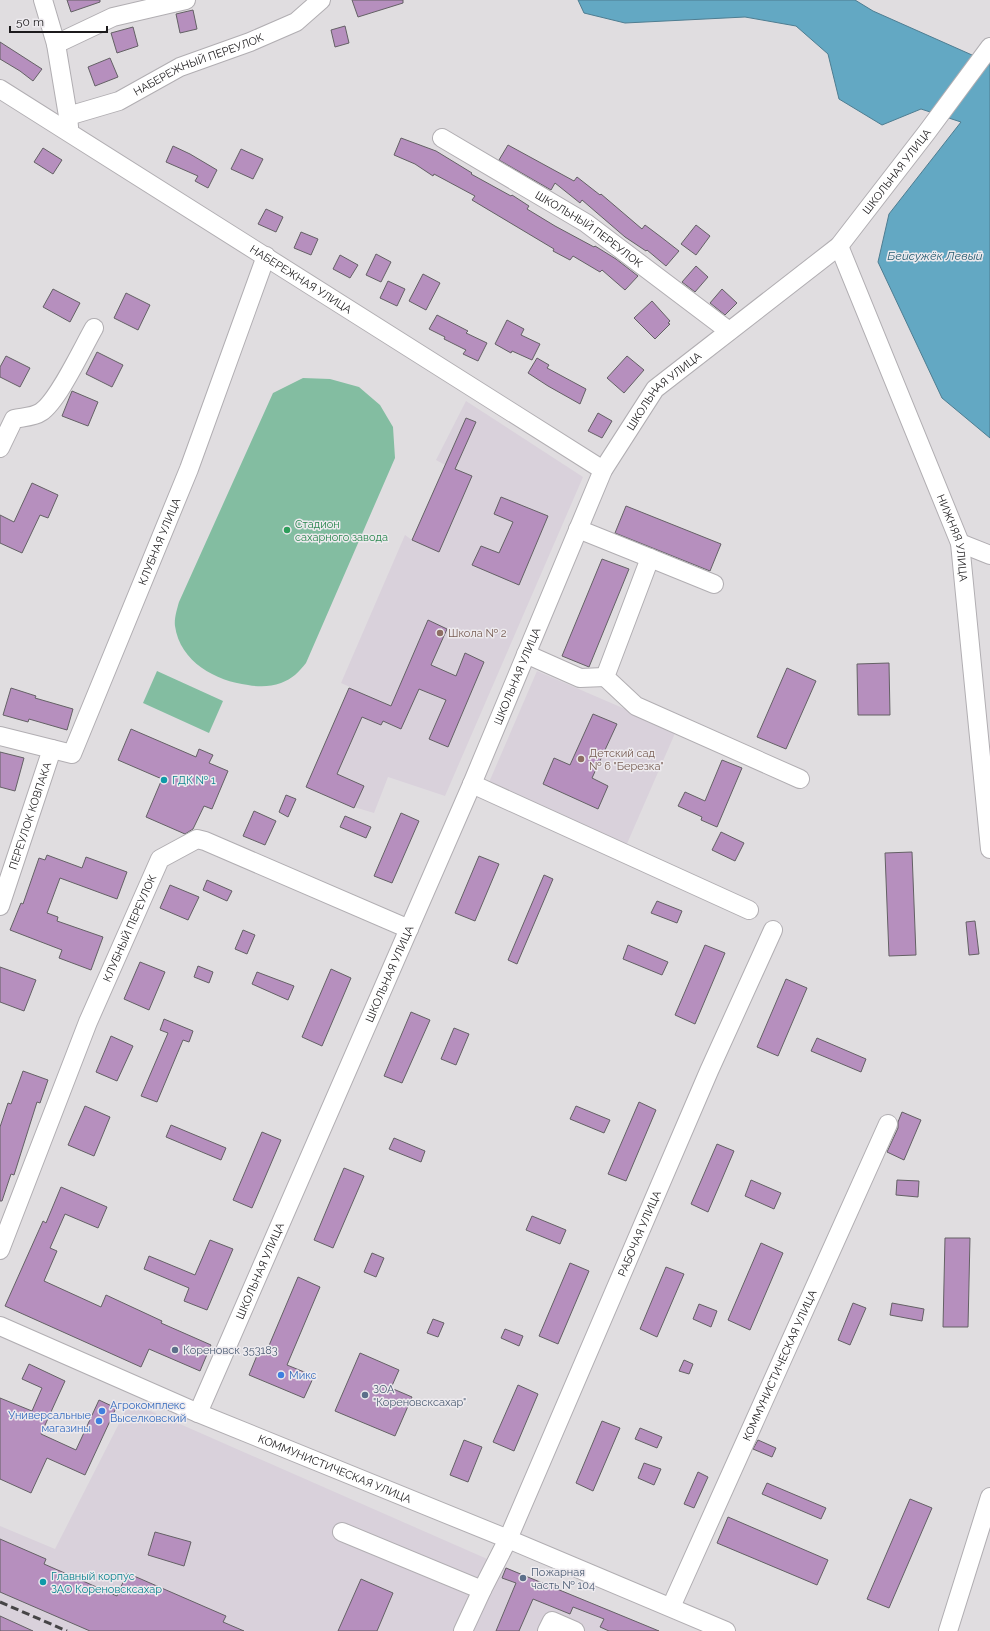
<svg xmlns="http://www.w3.org/2000/svg" width="990" height="1631" font-family="Raleway,sans-serif">
	<style>
		.built { fill: #d9d1db }
		.green { fill: #83bda1 }
		.water { fill: #63a8c3; stroke: #4e7d91 }
		.building { fill: #b68fbe; stroke: #646165 }
		.lines { fill: none; stroke-linecap: round; stroke-linejoin: round }
		.minor-casing { stroke: #b1aeb2; stroke-width: 20 }
		.minor { stroke: #fff; stroke-width: 18 }
		.rail { stroke: #464446; stroke-width: 3; stroke-dasharray: 8 4; stroke-linecap: butt }
		.leisure-dot { fill: #2e9e5b; stroke: #edeaee; stroke-width: 1.5 }
		.education-dot { fill: #8d6e63; stroke: #edeaee; stroke-width: 1.5 }
		.culture-dot { fill: #0f9aa8; stroke: #edeaee; stroke-width: 1.5 }
		.service-dot { fill: #5c6f8a; stroke: #edeaee; stroke-width: 1.5 }
		.shop-dot { fill: #3f7fe0; stroke: #edeaee; stroke-width: 1.5 }
		.labels { text-anchor: middle; stroke-width: 3; stroke-linejoin: round; paint-order: stroke }
		.street-label { font-size: 11px; fill: #1c1a1c; stroke: #edeaee }
		.leisure-label { font-size: 11px; fill: #27864d; stroke: #edeaee; text-anchor: start }
		.education-label { font-size: 11px; fill: #785e54; stroke: #edeaee; text-anchor: start }
		.culture-label { font-size: 11px; fill: #0d838f; stroke: #edeaee; text-anchor: start }
		.service-label { font-size: 11px; fill: #4e5e75; stroke: #edeaee; text-anchor: start }
		.shop-label { font-size: 11px; fill: #366cbe; stroke: #edeaee; text-anchor: start }
		.water-label { font-size: 12px; font-style: italic; fill: #245b70; stroke: #edeaee }
	</style>
	<rect width="100%" height="100%" fill="#e0dde0"/>
	<path class="built" d="M466,401L583,477L445,796L388,777L374,813L354,807L306,787L350,687L341,683L405,535L412,540L445,465L436,460Z
		M537,671L676,731L626,846L487,787Z
		M130,1402L651,1631H0V1526L55,1549Z"/>
	<path class="green" d="M303,378L330,379L359,387L380,405L393,427L395,458L306,663C299,672 292,679 281,683C270,687 259,687 248,685C216,681 180,662 175,626C174,619 177,609 179,602L273,393Z
		M157,671L223,701L209,733L143,703Z"/>
	<path class="water" d="M578,0H855L873,11L990,63V438L942,398L878,262L889,214L961,122L921,109L882,125L839,99L828,54L796,26L745,17L625,23L584,13Z"/>
	<path class="building" d="M67,0H100V2L71,12Z
		M352,0H403V3L358,17Z
		M193,10L197,29L180,33L176,14Z
		M345,26L349,43L335,47L331,30Z
		M133,27L138,46L117,53L111,33Z
		M0,42L42,69L33,81L20,71L0,59Z
		M110,58L118,77L95,86L88,67Z
		M401,138L436,151L472,173L471,174L511,196L512,195L529,206L527,209L555,226L594,247L595,246L616,259L638,276L625,290L602,270L600,272L573,256L570,260L553,251L554,249L472,200L475,196L434,174L433,176L415,164L394,155Z
		M508,145L574,181L577,177L600,195L601,194L642,229L645,225L661,237L679,251L666,266L647,250L646,251L625,237L582,200L580,203L555,183L551,190L499,160Z
		M173,146L190,154L217,170L208,188L195,181L198,176L166,162Z
		M43,148L62,160L53,174L34,162Z
		M241,149L263,159L253,179L231,169Z
		M266,209L283,217L276,232L258,224Z
		M696,225L710,236L696,255L681,244Z
		M301,232L318,239L311,255L294,248Z
		M376,254L391,262L381,282L366,275Z
		M340,255L358,265L350,278L333,269Z
		M696,266L708,277L695,292L682,282Z
		M423,274L440,283L426,310L409,301Z
		M388,281L405,289L397,306L380,298Z
		M53,289L80,303L70,322L43,307Z
		M722,289L737,303L725,315L710,303Z
		M126,293L150,305L138,330L114,318Z
		M652,301L670,321L668,323L670,324L655,339L634,318Z
		M437,315L468,331L466,333L487,343L478,361L463,354L466,350L444,339L445,337L429,329Z
		M507,320L524,329L521,335L540,344L532,360L512,351L511,353L495,344Z
		M97,352L123,365L112,387L86,374Z
		M6,356L30,368L20,387L0,377V367Z
		M627,356L644,370L624,393L607,378Z
		M537,358L549,365L547,368L586,389L580,404L548,386L528,373Z
		M72,391L98,402L88,426L62,416Z
		M598,413L612,421L602,438L588,431Z
		M466,418L476,422L455,469L472,476L439,552L412,540Z
		M32,483L58,495L48,518L40,515L22,553L0,543V515L14,522Z
		M501,497L548,516L519,585L472,565L481,546L499,553L513,522L494,514Z
		M626,506L721,544L710,571L615,533Z
		M602,559L629,569L589,667L562,656Z
		M428,620L447,629L431,665L456,676L465,653L484,662L448,747L429,739L446,700L419,689L401,729L383,721L381,725L362,717L337,774L364,786L354,808L306,787L349,688L391,706Z
		M889,663L890,715H858L857,664Z
		M787,668L816,681L786,749L757,737Z
		M11,688L36,696L35,698L73,709L67,730L29,719L28,722L3,715Z
		M593,714L617,724L592,778L608,786L598,809L543,784L554,758L570,765Z
		M131,729L196,757L199,749L213,755L209,763L228,771L212,809L204,806L193,829L185,834L146,817L162,779L118,760Z
		M0,752L24,758L15,791L0,787Z
		M722,760L742,768L717,827L701,820L702,817L678,806L685,792L705,801Z
		M286,795L296,799L288,817L279,812Z
		M254,811L276,821L265,845L243,836Z
		M401,813L419,821L392,883L374,876Z
		M345,816L371,827L366,838L340,827Z
		M721,832L744,843L735,861L712,850Z
		M912,852L916,955L889,956L885,853Z
		M47,855L82,868L86,857L127,872L117,899L60,878L47,913L58,917L57,921L103,937L91,970L59,958L62,950L10,930L21,903L23,904L39,858L45,860Z
		M479,856L499,864L475,921L455,913Z
		M544,875L553,879L517,964L508,960Z
		M207,880L232,891L227,901L203,890Z
		M170,885L199,897L188,920L160,908Z
		M657,901L682,911L677,923L651,913Z
		M975,921L979,954L969,955L966,922Z
		M243,930L255,935L247,954L235,949Z
		M628,945L668,962L662,975L623,959Z
		M705,945L725,953L695,1024L675,1015Z
		M140,962L165,972L149,1010L124,999Z
		M198,966L213,972L209,983L194,977Z
		M0,967L36,980L24,1011L0,1002Z
		M331,969L351,978L322,1046L302,1037Z
		M257,972L294,986L288,1000L252,984Z
		M786,979L807,988L778,1056L757,1047Z
		M411,1012L430,1020L402,1083L384,1076Z
		M164,1019L193,1031L189,1042L183,1040L157,1102L141,1096L168,1033L160,1030Z
		M454,1028L469,1034L456,1065L441,1059Z
		M111,1036L133,1046L117,1081L96,1072Z
		M817,1038L866,1059L861,1072L811,1051Z
		M23,1071L48,1080L40,1103L37,1102L14,1175L11,1174L2,1201H0V1127L8,1103L11,1104Z
		M639,1102L656,1110L626,1181L608,1174Z
		M85,1106L110,1117L94,1156L68,1145Z
		M576,1106L610,1120L604,1133L570,1119Z
		M902,1112L921,1120L904,1160L887,1152L898,1128V1122Z
		M171,1125L226,1148L221,1160L166,1137Z
		M262,1132L281,1140L252,1208L233,1200Z
		M394,1138L425,1151L421,1162L389,1149Z
		M717,1144L734,1151L708,1212L691,1204Z
		M344,1168L364,1176L333,1248L314,1240Z
		M751,1180L781,1193L774,1209L745,1196Z
		M897,1180L919,1181L918,1197L896,1195Z
		M61,1187L107,1207L98,1228L65,1214L50,1248L57,1251L44,1281L101,1307L106,1295L162,1321L161,1323L211,1345L200,1371L149,1349L141,1367L5,1306L43,1221L46,1223Z
		M532,1216L566,1230L560,1244L526,1230Z
		M945,1238H970L968,1327H943Z
		M210,1240L233,1249L207,1310L184,1301L189,1288L144,1269L149,1256L195,1275Z
		M761,1243L783,1253L750,1330L728,1320Z
		M372,1253L384,1258L376,1277L364,1272Z
		M570,1263L589,1271L558,1344L539,1336Z
		M666,1267L684,1274L657,1337L640,1329Z
		M298,1277L320,1287L287,1365L314,1376L304,1398L249,1375L258,1353L265,1355Z
		M853,1303L866,1308L850,1345L838,1340Z
		M892,1303L924,1309L922,1321L890,1315Z
		M699,1304L717,1311L711,1327L693,1319Z
		M433,1319L444,1323L438,1337L427,1333Z
		M505,1329L523,1336L519,1346L501,1338Z
		M360,1353L399,1370L391,1388L412,1397L395,1436L335,1411Z
		M684,1360L693,1364L689,1374L679,1371Z
		M29,1364L65,1381L41,1434L76,1450L99,1400L116,1408L85,1475L47,1458L31,1493L0,1479V1398L32,1411L42,1388L22,1379Z
		M518,1385L538,1394L514,1451L493,1442Z
		M602,1421L620,1428L593,1491L576,1483Z
		M640,1428L662,1437L657,1448L635,1439Z
		M464,1440L482,1447L468,1482L450,1475Z
		M758,1440L776,1448L772,1457L753,1449Z
		M644,1463L661,1469L654,1485L638,1478Z
		M698,1472L708,1477L694,1508L684,1504Z
		M767,1483L826,1508L821,1519L762,1494Z
		M910,1499L932,1508L889,1608L867,1599Z
		M728,1517L828,1560L817,1585L717,1543Z
		M155,1532L191,1542L184,1566L148,1555Z
		M0,1539L46,1559L44,1564L117,1596L127,1573L226,1616L223,1622L244,1631H90L0,1592Z
		M506,1568L659,1631H609L600,1627L604,1619L573,1607L570,1614L533,1599L519,1631H496L516,1583L502,1578Z
		M361,1579L393,1593L377,1631H338Z
		M0,1616L33,1631H0Z"/>
	<g class="lines">
		<defs>
			<g id="minor">
				<path d="M43,0L56,44L68,116L69,127"/>
				<path d="M56,44L113,17L186,0"/>
				<path id="s1" d="M0,89L603,470"/>
				<path id="s2" d="M68,116L119,101L180,67L250,42L296,22L321,0"/>
				<path id="s3" d="M442,138L586,223L729,331"/>
				<path id="s4" d="M839,246L960,543L990,849"/>
				<path d="M0,448L14,419C23,417 34,417 41,412C58,401 83,347 94,328"/>
				<path d="M578,529L650,558L605,677L636,706L800,779"/>
				<path d="M960,543L990,555"/>
				<path d="M650,558L714,584"/>
				<path d="M526,654L580,678L605,677"/>
				<path id="s5" d="M0,736L72,754L189,469L266,256"/>
				<path d="M472,784L749,910"/>
				<path id="s6" d="M0,906L52,749"/>
				<path id="s7" d="M0,1250L88,1022L160,859L197,839L205,841L409,929"/>
				<path id="s8" d="M0,1326L198,1413L508,1539L726,1631"/>
				<path id="s9" d="M198,1413L472,784L603,470L655,389L839,246L927,132L990,47"/>
				<path d="M342,1532L482,1590"/>
				<path id="s10" d="M671,1607L888,1124"/>
				<path id="s11" d="M463,1631L482,1590L508,1539L709,1071L773,930"/>
				<path d="M547,1631L552,1621L575,1631"/>
				<path d="M948,1631L990,1497"/>
			</g>
		</defs>
		<use href="#minor" class="minor-casing"/>
		<use href="#minor" class="minor"/>
		<path class="rail" d="M0,1602L67,1631"/>
	</g>
	<circle class="leisure-dot" cx="287" cy="530" r="4"/>
	<g class="education-dot">
		<circle cx="440" cy="633" r="4"/>
		<circle cx="581" cy="759" r="4"/>
	</g>
	<g class="culture-dot">
		<circle cx="164" cy="780" r="4"/>
		<circle cx="43" cy="1582" r="4"/>
	</g>
	<g class="service-dot">
		<circle cx="175" cy="1350" r="4"/>
		<circle cx="365" cy="1395" r="4"/>
		<circle cx="523" cy="1578" r="4"/>
	</g>
	<g class="shop-dot">
		<circle cx="281" cy="1375" r="4"/>
		<circle cx="102" cy="1411" r="4"/>
		<circle cx="99" cy="1421" r="4"/>
	</g>
	<g class="labels">
		<g class="street-label">
			<text dy="4" stroke="none"><textPath href="#s2" startOffset="141">НАБЕРЕЖНЫЙ ПЕРЕУЛОК</textPath></text>
			<text dy="4" stroke="none"><textPath href="#s9" startOffset="1450">ШКОЛЬНАЯ УЛИЦА</textPath></text>
			<text dy="4" stroke="none"><textPath href="#s3" startOffset="173">ШКОЛЬНЫЙ ПЕРЕУЛОК</textPath></text>
			<text dy="4" stroke="none"><textPath href="#s1" startOffset="356">НАБЕРЕЖНАЯ УЛИЦА</textPath></text>
			<text dy="4" stroke="none"><textPath href="#s9" startOffset="1127">ШКОЛЬНАЯ УЛИЦА</textPath></text>
			<text dy="4" stroke="none"><textPath href="#s4" startOffset="314">НИЖНЯЯ УЛИЦА</textPath></text>
			<text dy="4" stroke="none"><textPath href="#s5" startOffset="304">КЛУБНАЯ УЛИЦА</textPath></text>
			<text dy="4" stroke="none"><textPath href="#s9" startOffset="803">ШКОЛЬНАЯ УЛИЦА</textPath></text>
			<text dy="4" stroke="none"><textPath href="#s6" startOffset="95">ПЕРЕУЛОК КОВПАКА</textPath></text>
			<text dy="4" stroke="none"><textPath href="#s7" startOffset="347">КЛУБНЫЙ ПЕРЕУЛОК</textPath></text>
			<text dy="4" stroke="none"><textPath href="#s9" startOffset="479">ШКОЛЬНАЯ УЛИЦА</textPath></text>
			<text dy="4" stroke="none"><textPath href="#s11" startOffset="435">РАБОЧАЯ УЛИЦА</textPath></text>
			<text dy="4" stroke="none"><textPath href="#s9" startOffset="155">ШКОЛЬНАЯ УЛИЦА</textPath></text>
			<text dy="4" stroke="none"><textPath href="#s10" startOffset="265">КОММУНИСТИЧЕСКАЯ УЛИЦА</textPath></text>
			<text dy="4" stroke="none"><textPath href="#s8" startOffset="364">КОММУНИСТИЧЕСКАЯ УЛИЦА</textPath></text>
		</g>
		<g class="leisure-label">
			<text x="295" y="528">Стадион<tspan x="295" dy="13">сахарного завода</tspan></text>
		</g>
		<g class="education-label">
			<text x="448" y="637">Школа № 2</text>
			<text x="589" y="757">Детский сад<tspan x="589" dy="13">№ 6 "Березка"</tspan></text>
		</g>
		<g class="culture-label">
			<text x="172" y="784">ГДК № 1</text>
			<text x="51" y="1580">Главный корпус<tspan x="51" dy="13">ЗАО Кореновсксахар</tspan></text>
		</g>
		<g class="service-label">
			<text x="183" y="1354">Кореновск 353183</text>
			<text x="373" y="1393">ЗОА<tspan x="373" dy="13">"Кореновсксахар"</tspan></text>
			<text x="531" y="1576">Пожарная<tspan x="531" dy="13">часть № 104</tspan></text>
		</g>
		<g class="shop-label">
			<text x="289" y="1379">Микс</text>
			<text x="110" y="1409">Агрокомплекс<tspan x="110" dy="13">Выселковский</tspan></text>
			<text x="91" y="1419" text-anchor="end">Универсальные<tspan x="91" dy="13">магазины</tspan></text>
		</g>
		<g class="water-label">
			<text x="935" y="260">Бейсужёк Левый</text>
		</g>
	</g>
	<path d="M10 26v6h97v-6" fill="none" stroke="#1c1a1c" stroke-width="2"/>
	<text x="16" y="26" font-size="12" fill="#1c1a1c" stroke="#edeaee" stroke-width="3" paint-order="stroke">50 m</text>
</svg>
